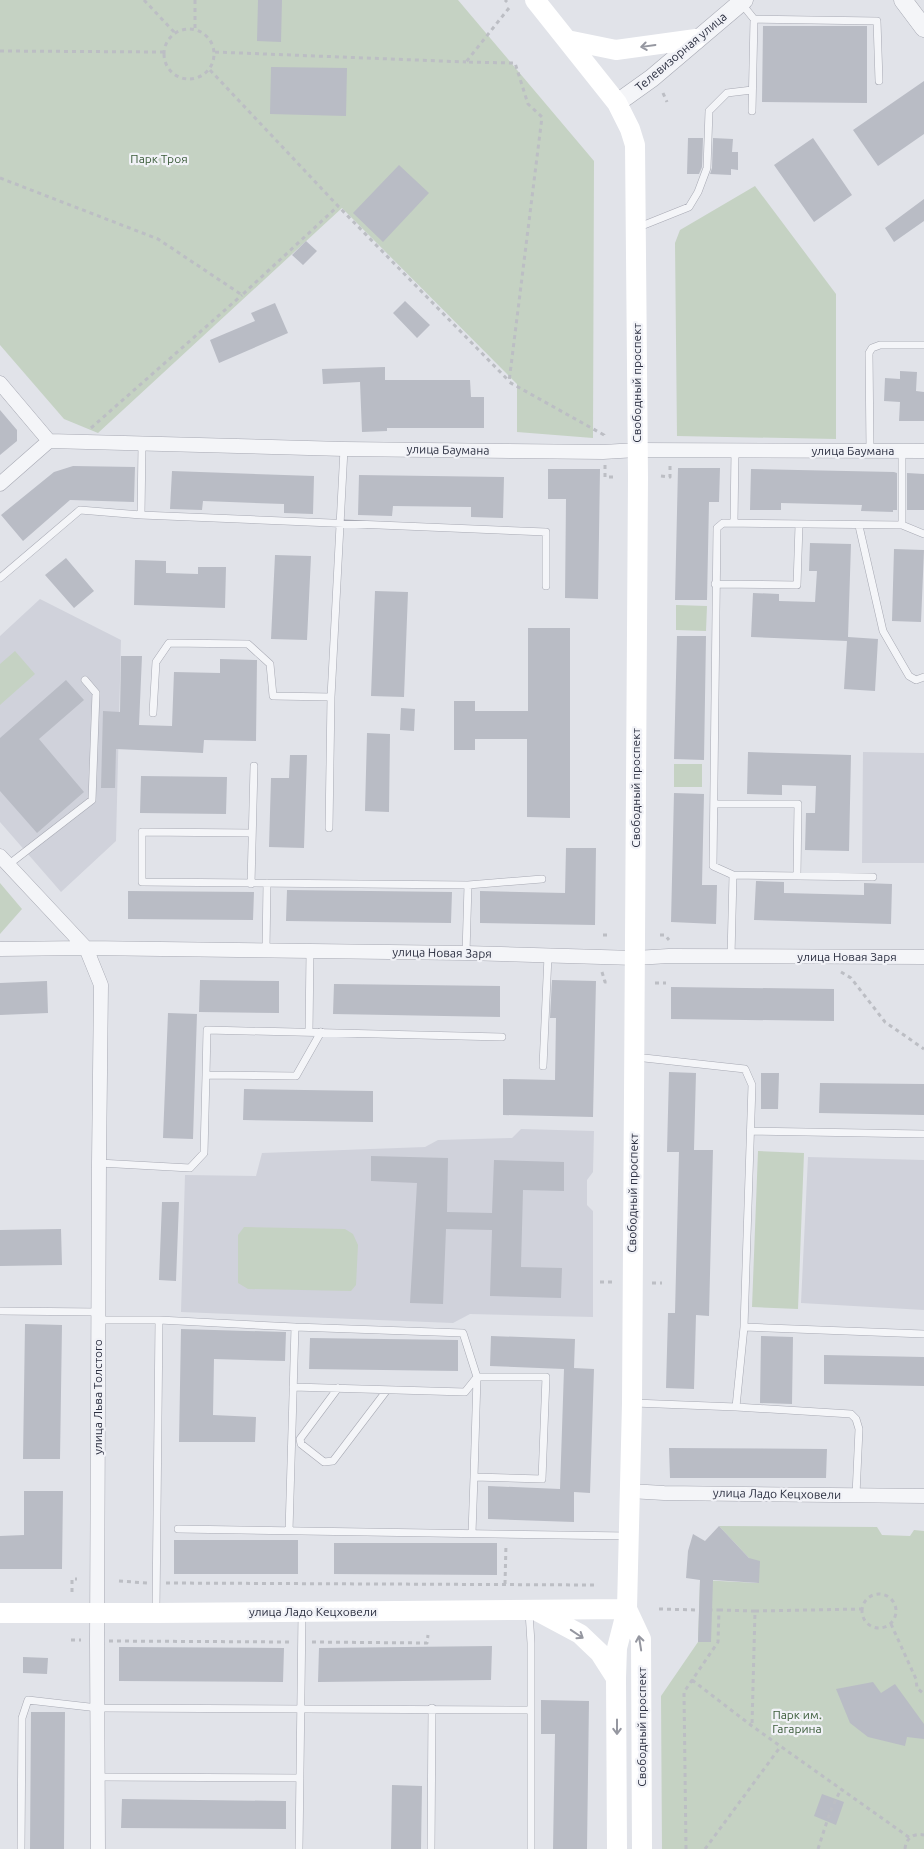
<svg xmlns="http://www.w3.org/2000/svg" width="924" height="1849" font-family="Ubuntu,sans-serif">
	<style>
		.built { fill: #d0d2db }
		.green { fill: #c5d2c3 }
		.building { fill: #b9bcc5 }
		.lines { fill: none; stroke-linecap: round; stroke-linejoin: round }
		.service-casing { stroke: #a7a9b3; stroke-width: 8 }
		.minor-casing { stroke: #a7a9b3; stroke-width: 15 }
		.tertiary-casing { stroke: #a7a9b3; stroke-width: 19 }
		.path { stroke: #bcbec4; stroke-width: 3; stroke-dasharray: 4 4; stroke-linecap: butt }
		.service { stroke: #f4f5f8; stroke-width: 7 }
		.minor { stroke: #f4f5f8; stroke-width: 14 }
		.tertiary { stroke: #f4f5f8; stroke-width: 18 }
		.secondary { stroke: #fff; stroke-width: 20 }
		.oneway { stroke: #9597a0 }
		.labels { text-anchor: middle; stroke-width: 4.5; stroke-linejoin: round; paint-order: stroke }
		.street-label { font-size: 12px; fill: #2b2f40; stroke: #f1f2f7 }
		.park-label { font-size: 12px; fill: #3a5b39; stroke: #f1f2f7 }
	</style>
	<rect width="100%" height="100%" fill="#e1e3e9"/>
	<path class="built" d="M40,599L121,640L116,841L61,892L0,822V636Z
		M863,752L924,753V863H862Z
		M521,1129L594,1131L593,1172L587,1180V1205L593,1211V1317L470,1314L453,1323L181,1312L185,1175L256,1176L262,1153L425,1147L438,1140L512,1138Z
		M808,1157L924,1160V1310L801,1303Z"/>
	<path class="green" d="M0,0H458L594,161L593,438L517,432V384L342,208L98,433L64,419L0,345Z
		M755,186L836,294V439L677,436L675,243L680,230Z
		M676,605L707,606L706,631L676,630Z
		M15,651L35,674L0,705V664Z
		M674,764H702V787H674Z
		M0,883L22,909L0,934Z
		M758,1151L804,1153L798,1309L752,1307Z
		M244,1227L345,1229L353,1234L358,1245L356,1285L351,1291L248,1289L238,1283V1235Z
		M719,1526L877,1527L882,1535L910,1536L914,1530L924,1531V1849H662L661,1696L698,1642L700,1580L758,1583L749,1558Z"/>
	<path class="building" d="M258,0H282L281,42L257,41Z
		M763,26H867V103L762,102Z
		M271,67L347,68L346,116L270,114Z
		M924,81V134L878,166L853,130Z
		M688,138H703L702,167L699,174H687Z
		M713,138L733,139L732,152H738V170L731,169V175L710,174L712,168Z
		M813,138L852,195L814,222L774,165Z
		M399,165L429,193L383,242L353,213Z
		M924,199V221L894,242L885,228Z
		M306,241L317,251L303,265L292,255Z
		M405,301L430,325L417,338L393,313Z
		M275,303L288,333L219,363L210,340L255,321L251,313Z
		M385,367V380H470L471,397H484V428H387V431L362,432L360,382L323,384L322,369Z
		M900,371L917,372L916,391L924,392V421H899L900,402L884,401L885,378L900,379Z
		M0,410L17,430V441L0,455Z
		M73,466L135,467L134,502L70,500L23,541L1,515L54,472Z
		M678,468H720L719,502H709L707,600H675Z
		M548,469H600L598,599L565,598L566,499H548Z
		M751,469L894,472L897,473V510H893V512L861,511L862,505L781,503V510H750Z
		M172,471L314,476L313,514L284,513V504L203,501L202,510L170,509Z
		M907,473L924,474V510H907Z
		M359,475L504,477L503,518L471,517V507L393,506L392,516L358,515Z
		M810,543L851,544L848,637L878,639L875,691L844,689L847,641L751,637L753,593L779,594V601L815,602L817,571H809Z
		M894,549L924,550L921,622L892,621Z
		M275,555L311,556L307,640L271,639Z
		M66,558L94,591L74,608L45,575Z
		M135,560L166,561V573L198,574V567H226L225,608L134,605Z
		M375,591L408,592L404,697L371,696Z
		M528,628H570V818L527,817V739H475V750H454V701H475V711H528Z
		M677,636H706L704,760L674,759Z
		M121,656H142L139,725L172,726L174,672L220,673V659L257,660L256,741L204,740L203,753L116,749L115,788H101L103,711L120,712Z
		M66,680L84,700L39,739L84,792L37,833L0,791V738Z
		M401,708L415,709L414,731L400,730Z
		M367,733L390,734L389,812L365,811Z
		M748,752L851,755L849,851L805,850L806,813H815L816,786L782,785V795L747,794Z
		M290,755H307L304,848L269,847L271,778H289Z
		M141,776L227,777L226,814L140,813Z
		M674,793L704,794L702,885H717L716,924L671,922Z
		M566,848H596L595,925L480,923V891L565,893Z
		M756,881L784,882V893L864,895V883L892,884L891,924L754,920Z
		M287,890L452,892L451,923L286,921Z
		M128,891L254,892L253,920L128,919Z
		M200,980L279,981V1013L199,1012Z
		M552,980L596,981L593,1117L503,1115V1079L555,1080L556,1018H550Z
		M47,981L48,1013L0,1015V983Z
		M334,984L500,986V1017L333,1014Z
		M671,987L834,989V1021L671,1019Z
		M168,1013L197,1014L193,1139L163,1138Z
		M669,1072L696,1073L694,1150H713L709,1316L696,1315L694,1389L666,1388L668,1313H675L679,1152H667Z
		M761,1073H779L778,1109H761Z
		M820,1083L924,1084V1115L819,1113Z
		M244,1089L373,1091V1122L243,1120Z
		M371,1156L448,1158L447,1212L492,1213L494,1160L564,1162V1191L523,1190L521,1267L562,1268L561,1298L490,1296L492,1230L446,1229L443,1304L410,1303L417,1183L371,1181Z
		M162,1202H179L176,1281L159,1280Z
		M61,1229L62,1265L0,1266V1230Z
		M25,1324L62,1325L60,1459H23Z
		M181,1329L286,1332L285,1361L214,1359L213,1415L256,1417L255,1442H179Z
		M491,1336L575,1339L574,1368L594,1369L590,1493L574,1492V1522L488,1519V1486L560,1489L564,1369L490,1366Z
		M761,1336L793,1337L792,1404L760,1403Z
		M310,1338L458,1340V1371L309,1369Z
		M824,1355L924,1357V1386L824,1384Z
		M669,1448L827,1449L826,1478H670Z
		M24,1491H63L62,1569H0V1536L24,1535Z
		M719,1526L749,1558L760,1561L759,1583L713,1580L711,1642H698L700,1580L686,1578L688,1551L693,1534L705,1541Z
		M174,1540H298V1574H174Z
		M334,1543H497V1575L334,1574Z
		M492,1646L491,1680L318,1682L319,1648Z
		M119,1647L284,1648L283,1682L119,1681Z
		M23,1657L48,1658L47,1674L23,1673Z
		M873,1682L881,1693L895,1684L924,1724V1739L907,1737L905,1746L868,1737L850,1723L836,1689Z
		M541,1700L589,1701L587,1849H553L555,1734H541Z
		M31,1712H65L64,1849H30Z
		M392,1785L422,1786L421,1849H391Z
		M822,1794L844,1802L836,1825L814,1816Z
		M122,1799L286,1801V1829L121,1828Z"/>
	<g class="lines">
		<defs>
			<path id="service" d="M741,3L754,19L877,21L879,81
				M752,111L754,19
				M639,227L689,207L698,192L707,168L709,111L727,93L752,90
				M870,450L869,353L872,348L880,345H924
				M141,515L546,532V586
				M734,523L735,451
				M902,525V451
				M859,526L883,631L909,676L916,680L924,677
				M0,578L80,510L141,515L142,445
				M715,584L797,585L799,525
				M153,713L156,662L169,643L248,644L270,664L273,696L331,697
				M714,804H798L797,876
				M329,828L331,697L344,449
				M251,833L142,832V882L468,885L542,879
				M8,865L92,800L96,693L85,680
				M733,875L873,877
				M251,884L254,766
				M266,950L267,883
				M466,953L468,885
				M731,956L733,875L713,866L717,528L723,523L902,525L924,534
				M309,1032L310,952
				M321,1032L296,1076L206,1075L207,1030L502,1037
				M543,1066L548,956
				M751,1131L924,1134
				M99,1163L190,1168L204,1153L206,1075
				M0,1311L98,1312
				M98,1320H159
				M295,1327L463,1333L477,1377L474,1477
				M744,1327L924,1334
				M293,1387L465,1392L477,1377H546L542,1479L474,1477L472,1533
				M338,1388L300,1439L301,1444L324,1462L333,1461L387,1390
				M634,1403L736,1407L744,1327L752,1085L745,1069L635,1057
				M736,1407L851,1414L856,1419L859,1429L856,1495
				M178,1529L628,1536
				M156,1611L159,1320L295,1327L289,1531
				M529,1612L531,1643V1849
				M99,1777L300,1778
				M21,1849L22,1718L28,1700L98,1708L531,1710
				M299,1849L302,1613
				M431,1849L432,1708"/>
			<path id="minor" d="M0,383L49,441L344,449L603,452L637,450L924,451
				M0,484L49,441
				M0,856L86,948L101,985L99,1163L97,1640L98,1849
				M0,949L86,948L466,953L635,958L669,956L924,957
				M629,1491L664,1493L924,1496"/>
			<path id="tertiary" d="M903,0L924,28
				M617,103L652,78L744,0"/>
		</defs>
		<use href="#service" class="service-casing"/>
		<use href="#minor" class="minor-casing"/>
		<use href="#tertiary" class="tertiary-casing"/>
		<path class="path" d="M144,0L175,33
			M195,0V29
			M505,2L507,0
			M509,8L466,62L515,63L528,104L542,117L509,382L604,435V439
			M164 54a25 25 0 1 1 50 0a25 25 0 1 1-50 0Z
			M0,51L164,52
			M215,52L466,62
			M210,70L338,206L509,381
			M663,93L667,102
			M0,178L158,239L242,295L338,206
			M91,428L242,295
			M605,465V477H613
			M661,476L670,477V464
			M603,935H609
			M660,935H665L669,940
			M602,972L605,982H609
			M841,972L851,978L885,1022L924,1049
			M655,983H666
			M600,1282H612
			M652,1283H662
			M119,1581L147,1583
			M166,1583L595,1585
			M505,1584L506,1544
			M72,1592V1579H77
			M862 1611a17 17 0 1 1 34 0a17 17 0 1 1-34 0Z
			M659,1609L699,1610
			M719,1610L755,1611L752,1725
			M755,1611L862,1609
			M891,1624L916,1679L917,1688L924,1694
			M71,1640H81
			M109,1641L290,1642
			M312,1642L427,1643L428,1635
			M692,1680L752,1726L910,1838
			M686,1849L684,1692L718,1642L719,1610H712
			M705,1849L781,1746
			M818,1849L830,1812L841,1789
			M905,1849C906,1838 913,1833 924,1835"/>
		<use href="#service" class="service"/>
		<use href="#minor" class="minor"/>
		<use href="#tertiary" class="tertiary"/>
		<path class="secondary" d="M535,0L617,103L630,129L635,145L638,477L632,1403L627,1609L617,1648L616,1678L617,1849
			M567,40L616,50L696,39
			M627,1609L641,1639L642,1849
			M537,1611L580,1634L600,1653L616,1678
			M0,1613H156L627,1609"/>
	</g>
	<defs><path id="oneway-shaft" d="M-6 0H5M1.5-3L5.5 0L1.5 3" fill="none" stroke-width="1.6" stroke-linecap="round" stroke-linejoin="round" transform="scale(1.25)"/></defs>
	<g class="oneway">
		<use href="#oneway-shaft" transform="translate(648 46) rotate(172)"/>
		<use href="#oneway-shaft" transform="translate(577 1634) rotate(34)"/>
		<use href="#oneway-shaft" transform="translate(640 1643) rotate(-99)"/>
		<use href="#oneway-shaft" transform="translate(617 1727) rotate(90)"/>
	</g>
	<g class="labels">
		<g class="street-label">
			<text transform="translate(681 52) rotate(-40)" y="4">Телевизорная улица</text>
			<text transform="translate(637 383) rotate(-90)" y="4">Свободный проспект</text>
			<text transform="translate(448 450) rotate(1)" y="4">улица Баумана</text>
			<text x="853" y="455">улица Баумана</text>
			<text transform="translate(636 788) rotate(-90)" y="4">Свободный проспект</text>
			<text transform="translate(442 953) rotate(1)" y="4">улица Новая Заря</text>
			<text x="847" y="961">улица Новая Заря</text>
			<text transform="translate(633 1193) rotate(-89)" y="4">Свободный проспект</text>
			<text transform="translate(98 1397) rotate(-90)" y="4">улица Льва Толстого</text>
			<text transform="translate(777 1494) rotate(1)" y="4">улица Ладо Кецховели</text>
			<text x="313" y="1616">улица Ладо Кецховели</text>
			<text transform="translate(642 1727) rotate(-90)" y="4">Свободный проспект</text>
		</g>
		<g class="park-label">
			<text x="159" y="163">Парк Троя</text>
			<text x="797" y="1719">Парк им.<tspan x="797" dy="14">Гагарина</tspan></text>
		</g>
	</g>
</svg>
